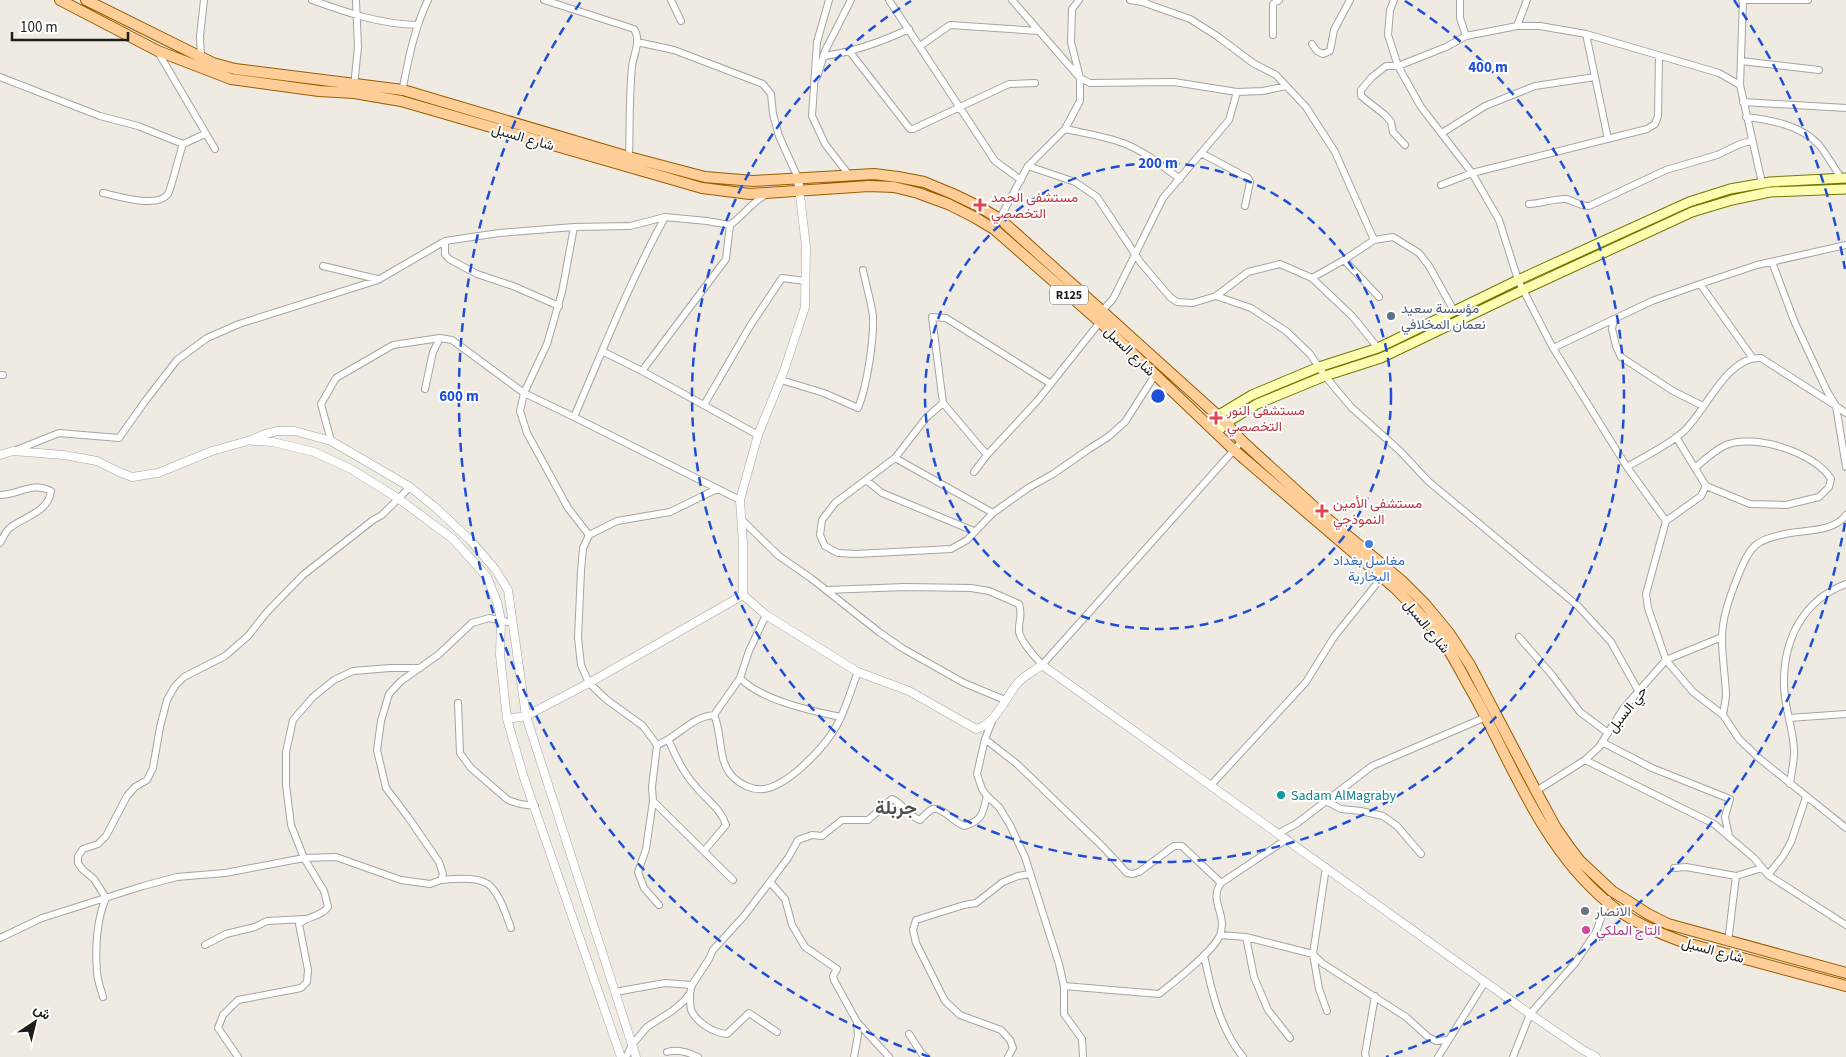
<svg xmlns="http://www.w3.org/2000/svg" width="1846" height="1057" font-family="'Source Sans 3',Vazirmatn,sans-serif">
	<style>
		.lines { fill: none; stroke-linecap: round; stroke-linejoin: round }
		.minor-casing { stroke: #a4a4a4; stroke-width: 8 }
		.tertiary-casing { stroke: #a4a4a4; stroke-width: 9 }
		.secondary-casing { stroke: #717900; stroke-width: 11 }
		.primary-casing { stroke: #975e00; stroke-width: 12 }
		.minor { stroke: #fff; stroke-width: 6 }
		.tertiary { stroke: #fff; stroke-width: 8 }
		.secondary { stroke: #fdfeb2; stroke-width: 9 }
		.primary { stroke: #ffce98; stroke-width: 10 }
		.ring { fill: none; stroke: #1d4ed8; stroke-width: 2.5; stroke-dasharray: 9 6 }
		.health-dot { fill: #e0444e; stroke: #fff; stroke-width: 2 }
		.service-dot { fill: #5c6f8a; stroke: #fff; stroke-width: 2 }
		.shop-dot { fill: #3f7fe0; stroke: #fff; stroke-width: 2 }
		.culture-dot { fill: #0f9aa8; stroke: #fff; stroke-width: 2 }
		.worship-dot { fill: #6b7280; stroke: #fff; stroke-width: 2 }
		.hotel-dot { fill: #d1479c; stroke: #fff; stroke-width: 2 }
		.labels { text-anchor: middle; stroke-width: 4; stroke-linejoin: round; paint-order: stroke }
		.shield { fill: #fff; stroke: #616161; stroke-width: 1 }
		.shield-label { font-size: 12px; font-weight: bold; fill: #1d1d1d }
		.street-label { font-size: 14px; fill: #1d1d1d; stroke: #fff }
		.health-label { font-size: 14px; fill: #be3a42; stroke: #fff; text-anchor: start }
		.service-label { font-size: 14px; fill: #4e5e75; stroke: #fff; text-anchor: start }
		.shop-label { font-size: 14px; fill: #366cbe; stroke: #fff }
		.culture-label { font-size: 14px; fill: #0d838f; stroke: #fff; text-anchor: start }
		.worship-label { font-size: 14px; fill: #5b616d; stroke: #fff; text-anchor: start }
		.hotel-label { font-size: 14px; fill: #b23c85; stroke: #fff; text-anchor: start }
		.district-label { font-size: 19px; font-weight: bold; fill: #505050; stroke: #fff }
		.centre { fill: #1d4ed8; stroke: #fff; stroke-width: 2.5 }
		.ring-label { font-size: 15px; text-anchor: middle; font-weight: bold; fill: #1d4ed8; stroke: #fff; stroke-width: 4; stroke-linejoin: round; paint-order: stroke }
	</style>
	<rect width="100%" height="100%" fill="#efebe3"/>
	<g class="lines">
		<defs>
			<path id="minor" d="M312,0C348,13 379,24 418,25
				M544,0L634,29C642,41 633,55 632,67C629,96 630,127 629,157
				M671,0L681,21
				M829,0L817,42L812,116L825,144L849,175
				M889,0L995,161L1021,180
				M1012,0L1080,78L1090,83L1174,82L1237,92L1263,91L1286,86
				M1130,0L1142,2L1145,0
				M1394,0L1390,10L1388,35L1398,66L1421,107L1472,173L1499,220L1518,280L1553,348L1627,467L1666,521L1646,594L1648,608L1666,660L1693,692L1723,715L1739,739L1760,759L1846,828
				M1460,0V18L1466,36
				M1742,0H1808
				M1743,0L1740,85L1762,183
				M1142,2L1190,19L1217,36L1253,63L1276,75L1306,107L1335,152L1374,240
				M1517,26L1527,0
				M1586,34L1608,139
				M1273,35V4L1279,0
				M637,42L674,50L763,84L771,94L773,114L779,136L798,178
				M1312,44L1317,51L1323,54L1330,51L1334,30L1350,0
				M920,46L950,25L1039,31
				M158,52L215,149
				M850,52L910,129H913L1009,84L1035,83
				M824,56C854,52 881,42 909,29
				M201,57L200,36L204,0
				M1741,61L1819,70
				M0,77L100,116L138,126L183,144
				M817,77L825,51L851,0
				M354,86L358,47L356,0
				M402,92C408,61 414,29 428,0
				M1743,102L1846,108
				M1746,117C1771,120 1801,125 1819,145C1827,155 1834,167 1841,178
				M1065,129C1084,133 1104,136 1123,143C1144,151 1161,165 1180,179
				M1442,133L1485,106L1535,86L1595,77
				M1405,145L1393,132L1391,122L1385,115L1361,96V90L1372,77L1386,66H1398L1446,47L1466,36L1517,26H1540L1586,34L1719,73L1740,85
				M1201,153L1248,178L1250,182L1245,206
				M1028,166L1075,182L1097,197L1141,263L1170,297L1177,302L1193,303L1216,296L1251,308L1286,331L1310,354L1325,376L1351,407L1400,451L1428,481L1578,606L1611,642L1639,692
				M1441,185L1472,173L1647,129L1655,124L1658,116L1659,56
				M103,193C118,196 157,209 168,194C172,186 179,155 183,144L205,134
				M1529,204C1540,204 1556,198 1566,199C1574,201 1580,206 1589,206L1666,170L1717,155L1740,144L1751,141
				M730,225L726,259L642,371L758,435
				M574,227L562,292L547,344L524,393L520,411L527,433L568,508L589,535L583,548L581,571L578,638L581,665L589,683L607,700L643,726L657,745L652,787L653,801L646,849L638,872L644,888L659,905
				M994,229L1028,166L1065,129L1080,101V78L1071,42L1072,9L1079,0
				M445,241V254L449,259L477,274L513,286L559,306
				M1344,260L1379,297
				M1772,262L1795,323L1827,391L1836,406L1846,413
				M323,266L377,279
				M1312,278L1344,260L1374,240L1393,237L1419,253L1429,266L1454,311
				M1216,296L1248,272L1280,264L1312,278L1353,317L1378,348
				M1101,312L1113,299L1163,198L1229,120L1237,92
				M1614,319L1612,329L1616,346L1621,357L1673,391L1703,406
				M1553,348L1652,301L1700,284
				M602,351L642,371
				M1752,357L1700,284L1757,265L1846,245
				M0,375H3
				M781,380L824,393L858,408C867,387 874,339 873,316C871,301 866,285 863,270
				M425,389L433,352L440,338
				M943,403L932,317L946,318L1051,384
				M704,405L750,326L782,278L805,281
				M574,417C603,350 630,281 665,217
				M331,441L321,404L336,378L393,345L440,338L452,340L524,393L574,417L740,500
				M14,451L59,433L119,438L146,400L177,360L207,338L239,324L378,280L445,241L499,233L574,227L630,226L665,217L707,221L730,225C744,215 752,202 767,194
				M987,455L943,403L926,418L895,458L993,513
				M895,458L835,503L822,520L820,535L825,546L838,553L856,554L951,549L967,540L993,513L1028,488L1053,474L1089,449L1108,437L1125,422L1155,375
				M1627,467C1645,456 1667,446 1683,432C1705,413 1727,355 1761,358L1836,406L1846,467
				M1695,468C1704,460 1715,450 1726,445C1754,433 1816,453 1831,479L1829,487L1819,497L1786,505L1750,504L1706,486
				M974,472L987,455L1038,400L1100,322
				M866,480L882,493L974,531
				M0,495C18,495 33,481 51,491C48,512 26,516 11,527C6,530 3,538 0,543
				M742,520L779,556L812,579L879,632L902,648L964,683L1005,700
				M1666,521L1701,496L1706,486L1676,437
				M589,535L617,521L670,512L717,489
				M826,590L905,587L971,588L989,591L1019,604C1023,616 1018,622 1019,632C1022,644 1035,656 1042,665L1242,441
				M766,615L749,651L740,678L714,715C723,735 717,761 733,777C740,784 753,791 764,789C789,785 825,747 837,725C846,709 851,689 858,672
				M1519,637L1552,675L1580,712L1608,733
				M740,678C761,700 811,711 841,717
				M458,703L460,753L471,768L508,800L520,804L535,806
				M1723,715C1724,708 1726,700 1726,693C1725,675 1722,657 1722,639C1722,617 1730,596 1738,576C1751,544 1755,540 1790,533C1808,530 1835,531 1846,515
				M1789,718L1846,714
				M993,719L985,739L977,774L982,789L987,796L999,807L1010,825L1025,857L1059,964L1064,986V1014L1082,1039L1083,1057
				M985,739L1017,764L1103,847L1127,873L1133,874L1139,872L1174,846H1182L1221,883
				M669,741C676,758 684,774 697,788C707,800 721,809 726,825L704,851
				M1602,742L1652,768L1730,799L1725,817L1729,836
				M657,745C679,737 690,717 714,715
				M1585,760L1714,824L1754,858L1768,875L1846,925
				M1790,784C1791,773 1795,760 1794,749C1793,728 1784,706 1784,685C1783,640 1803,600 1846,584
				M1211,785L1306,682L1334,637L1382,577
				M1536,791L1585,760L1599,747L1623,709L1666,660L1722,637
				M653,801L733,880
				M1326,801L1341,809L1361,811L1383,816L1397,826L1421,854
				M1279,833L1296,824L1372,766L1486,717
				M1326,867L1313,954L1322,963L1406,1017L1427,1036L1436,1041L1448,1040
				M1674,868L1686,867L1736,876L1762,868
				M1768,875L1783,856L1791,842L1806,797
				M441,880C454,879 472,877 484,882C498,887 506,915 511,928
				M770,882L785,899L792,925L805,947L837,969L833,976L834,980L857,1022L889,1057
				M1220,935L1246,937L1313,954L1319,989L1327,1011
				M1246,937L1254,977L1268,1010L1290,1038
				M0,938L42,918L143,886L177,877L225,873L304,858L336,857L401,880L430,884L441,880L443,874L439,862L408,817L386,788L377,750L381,721L389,694L401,681L438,655L472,623L489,618L513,623
				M1728,942L1736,876
				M205,945L226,934L255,927L267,921L304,919
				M1204,955C1211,990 1220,1029 1243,1057
				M1064,986L1159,994C1174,982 1214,951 1220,935C1228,914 1208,901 1221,883L1287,839
				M615,992L665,983L692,985
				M690,993C690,998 690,1005 691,1010C697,1023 714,1033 727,1034L749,1013L777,1032
				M103,997C101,989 97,980 97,971C95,948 97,918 106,898L94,879L82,869L78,863V856L83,849L98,844L106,836L127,796L135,787L147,780L153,768L160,727L167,700L175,686L184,677L225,656L248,636L267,612L303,575L373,520L382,515L410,487
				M909,1034L922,1054L926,1057
				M667,1052C677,1049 688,1052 698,1057
				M238,1057L218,1028L223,1015L238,1000L301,988L307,982L308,970L299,924C307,916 321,917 328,907L324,891L304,858L291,825L286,785V752L293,720L313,697L334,680L353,671L390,668H420
				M626,1057L632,1045L647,1027L672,1011L684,1001L690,993L692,985L709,959L713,950L744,916L788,858L798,840L812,835L822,836L842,820H868L892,799C903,803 908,816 920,820C923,817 929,810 933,809C944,807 954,824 965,826C984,819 982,814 987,796
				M854,1057L858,1035L857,1024
				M1008,1057L1013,1048L1010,1040L1001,1030L960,1015L945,1001L916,943L913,930L916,920L964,905L976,903L1003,882L1018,876L1030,874
				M1366,1057L1365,1054L1375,996
				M1438,1057L1485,982
				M1513,1057L1530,1014L1576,962L1596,932L1608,899"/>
			<path id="tertiary" d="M798,178L806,247L805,307L784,371L758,435L740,500L743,544V595L766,615L858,672L909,691L976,729C995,725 1005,698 1017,684C1023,676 1034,671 1042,665L1530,1014L1583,1050L1596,1057
				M253,441L273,442L314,452L351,469L399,499L453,539L487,577L497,602L501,620L500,655L507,719L524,778L621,1057
				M0,455L13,451L64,455L97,461L119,472L132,477L158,473L212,451L251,440L265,434L278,431H295L331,441L410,487L435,507L471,541L495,569L508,590L526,716L636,1057
				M507,719L526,716L589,683L743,595"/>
			<path id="secondary" d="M1208,424L1217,416L1252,395L1319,367L1378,348L1518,280L1689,202L1730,189L1770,182L1846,178
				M1217,432L1226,423L1257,404L1325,376L1381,358L1523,290L1692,212L1732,200L1770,192L1846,189"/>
			<path id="primary" d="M60,0L158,51L231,79L319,91L354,93L401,101L702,188L750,194L869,186L894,187L918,193L948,204L974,217L994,229L1100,322L1234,450L1396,589C1411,605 1428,621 1441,639C1454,656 1463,677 1474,695C1513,766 1542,847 1606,901C1629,921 1658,933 1686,943L1846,986
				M86,0L213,63L235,69L403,90L629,157L705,177L753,181L874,174L898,177L924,182L953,194L976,205L1000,219L1226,423L1242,441L1323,515L1402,581L1425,604L1449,633L1470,665L1536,791L1556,828L1570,848L1580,861L1612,891L1648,914L1668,924L1846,973"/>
		</defs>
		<use href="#minor" class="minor-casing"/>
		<use href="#tertiary" class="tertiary-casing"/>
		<use href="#secondary" class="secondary-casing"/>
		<use href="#primary" class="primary-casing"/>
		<use href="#minor" class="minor"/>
		<use href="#tertiary" class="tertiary"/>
		<use href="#secondary" class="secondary"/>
		<use href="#primary" class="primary"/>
	</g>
	<g class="ring">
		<circle cx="1158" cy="396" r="233"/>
		<path d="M1405 1A466 466 0 1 1 911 1"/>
		<path d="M1845 523A699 699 0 0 1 1386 1057M930 1057A699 699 0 0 1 582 0M1734 0A699 699 0 0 1 1845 269"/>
	</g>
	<g class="health-dot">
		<path d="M977.5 197.5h5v5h5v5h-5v5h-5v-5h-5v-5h5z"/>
		<path d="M1213.5 410.5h5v5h5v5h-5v5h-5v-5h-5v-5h5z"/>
		<path d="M1319.5 503.5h5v5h5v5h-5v5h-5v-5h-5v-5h5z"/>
	</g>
	<circle class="service-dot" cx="1391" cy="316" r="5"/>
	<circle class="shop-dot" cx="1369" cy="544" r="5"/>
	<circle class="culture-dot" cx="1281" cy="795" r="5"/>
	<circle class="worship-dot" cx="1585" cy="911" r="5"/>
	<circle class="hotel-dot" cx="1586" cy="930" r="5"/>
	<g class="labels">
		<rect class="shield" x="1050" y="285.5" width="38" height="19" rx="4"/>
		<g class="shield-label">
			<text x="1069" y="299">R125</text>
		</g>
		<g class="street-label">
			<text transform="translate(523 137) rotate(16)" y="5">شارع السبل</text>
			<text transform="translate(1130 351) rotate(44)" y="5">شارع السبل</text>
			<text transform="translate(1427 626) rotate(51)" y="5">شارع السبل</text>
			<text transform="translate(1627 709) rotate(-52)" y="5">حي السبل</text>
			<text transform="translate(1713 950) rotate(15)" y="5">شارع السبل</text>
		</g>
		<g class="health-label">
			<text x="991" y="202">مستشفى الحمد<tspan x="991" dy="16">التخصصي</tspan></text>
			<text x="1227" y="415">مستشفى النور<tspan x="1227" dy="16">التخصصي</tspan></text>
			<text x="1333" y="508">مستشفى الأمين<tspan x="1333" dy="16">النموذجي</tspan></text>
		</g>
		<g class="service-label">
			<text x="1401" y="313">مؤسسة سعيد<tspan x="1401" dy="16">نعمان المخلافي</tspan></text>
		</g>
		<g class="shop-label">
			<text x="1369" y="565">مغاسل بغداد<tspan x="1369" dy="16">البخارية</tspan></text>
		</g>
		<g class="culture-label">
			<text x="1291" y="800">Sadam AlMagraby</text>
		</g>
		<g class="worship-label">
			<text x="1595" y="916">الانصار</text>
		</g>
		<g class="hotel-label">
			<text x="1596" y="935">التاج الملكي</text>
		</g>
		<g class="district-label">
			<text x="896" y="814">جربلة</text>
		</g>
	</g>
	<circle cx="1158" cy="396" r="8" class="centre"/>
	<g class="ring-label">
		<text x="1488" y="72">400 m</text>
		<text x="1158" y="168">200 m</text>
		<text x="459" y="401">600 m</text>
	</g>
	<g transform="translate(35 1022) rotate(35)" stroke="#ffffff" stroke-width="4" paint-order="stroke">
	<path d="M0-4L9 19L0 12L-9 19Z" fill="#1d1d1d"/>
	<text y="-8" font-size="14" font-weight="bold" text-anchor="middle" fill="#1d1d1d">ش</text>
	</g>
	<path d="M12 32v8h116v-8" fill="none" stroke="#1d1d1d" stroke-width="2.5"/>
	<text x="20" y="32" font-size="15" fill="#1d1d1d" stroke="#ffffff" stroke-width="4" paint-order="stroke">100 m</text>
</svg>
